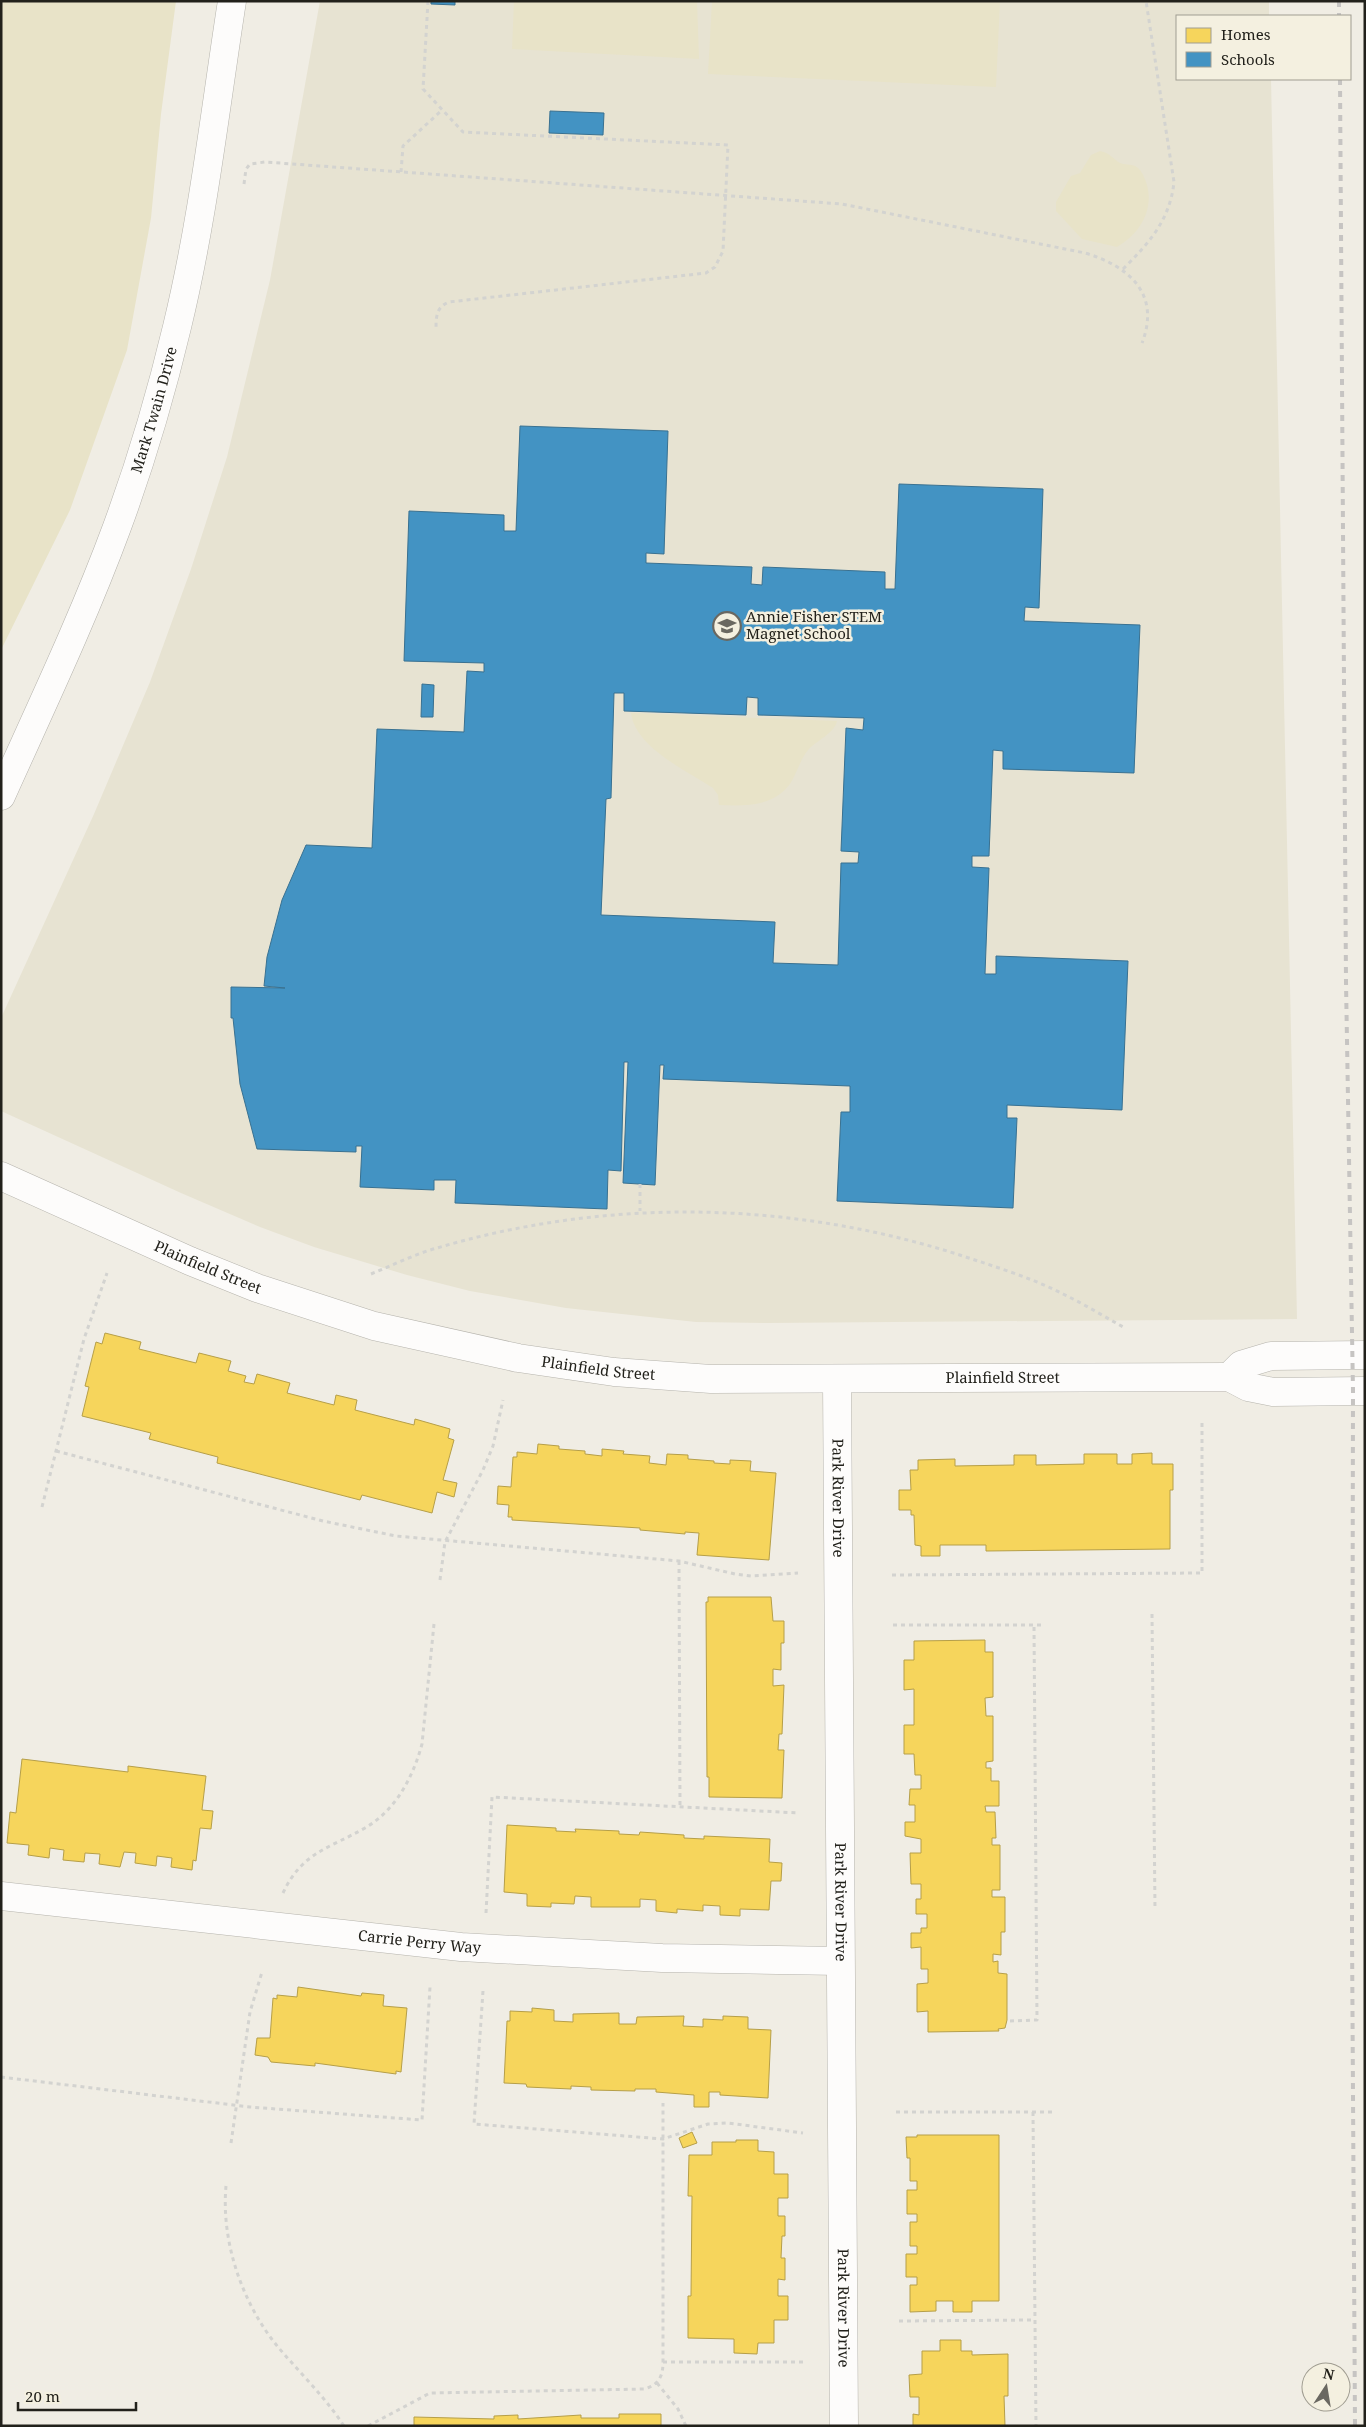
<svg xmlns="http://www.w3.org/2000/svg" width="1366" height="2427" font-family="'Noto Serif',serif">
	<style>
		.built { fill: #e7e3d2 }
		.green { fill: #e8e3c8 }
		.homes { fill: #f6d55c; stroke: #b69f48 }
		.schools { fill: #4393c3; stroke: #397191; fill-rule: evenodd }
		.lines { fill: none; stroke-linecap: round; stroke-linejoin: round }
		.minor-casing { stroke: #b5b3ac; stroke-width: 29 }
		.tertiary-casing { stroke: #b5b3ac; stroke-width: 29 }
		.path { stroke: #d3d3d0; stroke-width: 3; stroke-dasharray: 4 4; stroke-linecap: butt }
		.minor { stroke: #fdfcfb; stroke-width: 28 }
		.tertiary { stroke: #fdfcfb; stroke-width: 28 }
		.rail { stroke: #c6c4c2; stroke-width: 4; stroke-dasharray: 6 6; stroke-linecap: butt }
		.labels { text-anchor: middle; stroke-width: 5; stroke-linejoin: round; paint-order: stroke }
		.street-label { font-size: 15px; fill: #22211b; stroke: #f4f0e0 }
		.poi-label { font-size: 15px; fill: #22211b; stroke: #f4f0e0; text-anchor: start }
	</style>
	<rect width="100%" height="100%" fill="#f0ede4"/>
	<path class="built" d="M320,1H1269V16H1177V79H1271L1297,1319L769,1323L696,1322L566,1308L470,1291L407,1275L314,1247L260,1227L181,1193L1,1111V1018L94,814L150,682L191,569L227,457L270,280Z"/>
	<path class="green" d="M1,1H176L161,114L151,218L127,350L70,510L1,650Z
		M514,1H697L699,59L512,49Z
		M712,1H1000L996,87L708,74Z
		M1100,151C1110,153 1112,158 1120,163C1124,165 1131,164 1135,166C1141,169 1144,176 1146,182C1155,208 1141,233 1117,247L1082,239L1056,211V202L1071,176L1080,173L1091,155Z
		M631,713L837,721C835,733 816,741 808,750C800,760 797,773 790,784C773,807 745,806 719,805L718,795L713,788C687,771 635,747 631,713Z"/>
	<path class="homes" d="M105,1333L141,1342L139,1349L196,1363L199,1353L231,1361L228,1371L246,1376L244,1382L254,1384L257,1374L290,1383L287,1393L334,1405L336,1395L357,1400L355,1410L414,1425L415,1419L450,1429L448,1438L454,1440L443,1480L457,1483L454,1497L437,1492L432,1513L362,1495L360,1500L217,1463L218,1457L149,1439L151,1433L82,1416L89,1387L85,1386L96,1342L102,1344Z
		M538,1444L559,1446V1449L585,1451V1454L602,1456V1449L624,1451L623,1454L650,1456L649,1463L666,1465L667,1454L688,1455V1459L714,1461V1463L730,1464V1460L751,1461L750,1471L776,1473L769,1560L697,1555L699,1533L685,1532V1534L640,1530V1528L512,1520V1517H508L509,1505L497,1504L498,1486L511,1487L513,1457H517V1452L537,1454Z
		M1152,1453V1464H1173V1490H1170V1549L986,1551V1545H940V1556H921V1546L915,1545L914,1515H911V1510H899V1490H911L910,1470H918V1460L955,1459V1466L1014,1465V1455H1036V1465L1084,1464V1454H1117V1464H1132V1454Z
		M708,1597H771L773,1621H784V1643H781V1670L773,1669V1686L784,1685L782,1734H779L778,1750H784L782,1798L709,1797V1777H707L706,1602H708Z
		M985,1640V1652H993V1697L985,1698L986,1716H993V1761L986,1762V1768H991V1781H999V1806H985L986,1812H995L996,1838H992V1845H1000V1890H992V1897H1005V1932H1001V1955L993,1954V1962L998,1961V1973L1007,1974V2020L1005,2028L998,2029L999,2031L928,2032V2011L917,2012V1984L928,1983V1969H921V1947L911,1948V1933H921V1928H927V1914H916V1899H921V1884H911L910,1853H921V1839L905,1836V1822H915V1805H909L910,1789H921V1775H915L914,1754H904V1725H914V1689L904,1690V1660H914V1641Z
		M22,1759L128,1772V1766L206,1776L202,1810L213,1811L211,1829L200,1828L196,1861L193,1860L192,1870L171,1867L172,1858L157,1856L156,1866L135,1863L136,1853L124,1852L120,1867L99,1864L100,1854L85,1853L84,1862L63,1860L64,1850L50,1848L49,1858L28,1855L29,1845L7,1843L10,1812L16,1813Z
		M507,1825L556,1828V1831L576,1832L575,1829L619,1831V1834L639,1835L640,1832L684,1835V1838L704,1839V1836L770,1839L769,1862L782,1863L781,1881H771L769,1910L740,1909V1916L720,1915V1906L703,1905V1911L677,1909V1913L656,1911V1900L640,1899V1907H591V1897L575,1896L574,1904L551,1903V1907L527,1906V1894L504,1892Z
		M298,1987L361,1996L362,1993L384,1995L383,2006L407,2008L401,2072L396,2071V2074L315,2063V2066L271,2062L268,2057L255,2055L257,2038H270L273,1998L277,1999V1995L297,1997Z
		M532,2008L554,2010V2021L573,2022V2014L619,2013V2024H636L637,2017L684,2016L683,2026L703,2027V2019L723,2020V2016L748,2017V2029L771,2030L768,2098L720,2095V2092H709V2107H694V2095L656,2092V2089H635V2091L591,2090V2087L571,2086V2089L527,2087L526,2084L504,2083L507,2021H510V2011L532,2012Z
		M692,2132L697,2143L683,2148L679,2138Z
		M917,2135H999V2301H972V2312H953V2301H936V2311L910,2312V2285H917V2277H906V2254H917V2246H910V2222H917V2214H907V2190H917V2181H910V2158H907L906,2137H917Z
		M736,2140H758V2151L774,2152V2174H788V2198H778V2216H785V2236H782L781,2258H785V2280L778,2279V2296H788V2320H774V2343H758L757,2354L734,2353V2339L688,2338V2296H691L692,2196H688L689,2155H712V2142H736Z
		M940,2340H961V2351H972V2355L1008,2354V2396H1004L1005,2426H913V2414L919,2415V2397H910L909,2375L922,2374V2351H940Z
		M619,2414H661V2426H414V2417L494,2419V2416L518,2415V2419L581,2415V2418H619Z"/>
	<path class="schools" d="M431,1H455V5L431,4Z
		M550,111L604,113L603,135L549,133Z
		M520,426L668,431L664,554L646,553V563L752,567L751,584L762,585L763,567L885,572V589H895L899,484L1043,489L1039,608L1025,607L1024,621L1140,625L1134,773L1003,769V751L993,750L989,856H972V867L989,868L985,974H996V956L1128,961L1122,1110L1007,1105V1118H1017L1013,1208L837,1201L841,1112H850V1086L663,1079L664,1065H660L655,1185L623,1183L628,1062H624L621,1171L608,1170L607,1209L455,1203L456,1180H434V1190L360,1187L362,1146H356V1152L257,1149L240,1084L233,1018H231V987L285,988L264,986L267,957L282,900L306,845L372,848L377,729L464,732L467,671L484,672V663L404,661L409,511L504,515V531H516ZM614,693H624V711L746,715L747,697L758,698V715L864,718L863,730L846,728L841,851L859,852L858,863H841L838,965L773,963L775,922L601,915L606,799L611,798Z
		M422,684L434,685L433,717H421Z"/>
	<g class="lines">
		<defs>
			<g id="minor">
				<path id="s1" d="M1,796C41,707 83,619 117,527C141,462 161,394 177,327C203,220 215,110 232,1"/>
				<path id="s2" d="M837,1380L844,2426"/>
				<path id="s3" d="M1,1896L461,1947L662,1958L840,1961"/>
			</g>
			<g id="tertiary">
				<path id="s4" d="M1,1176L190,1261L257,1288L374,1326L518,1358L614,1372L711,1379L1229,1377L1248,1387L1273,1392L1365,1391"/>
				<path d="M1229,1377L1241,1365L1271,1356L1365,1355"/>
			</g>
		</defs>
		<use href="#minor" class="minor-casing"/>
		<use href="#tertiary" class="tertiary-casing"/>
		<path class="path" d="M428,1L423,89L463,132L728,145L723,251L715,267L706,273L449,302C436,307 436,317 436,330
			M401,172L403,146L442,110
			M244,184L246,169L250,164L265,162L842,204L1085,253C1129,266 1161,294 1142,343
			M1123,269C1149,243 1170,220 1174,182L1146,1
			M640,1184V1211
			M371,1274C393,1265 415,1254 437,1248C613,1196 799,1201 972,1259C1002,1269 1034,1279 1063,1294C1084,1304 1105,1317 1125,1328
			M56,1451L323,1521L396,1536L679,1561L735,1574L751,1576L798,1573
			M42,1507L84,1339L107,1273
			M679,1561L680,1807
			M892,1575L1202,1573V1422
			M440,1580L445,1542L483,1470L493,1446L503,1400
			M1152,1614L1155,1909
			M893,1625H1044
			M283,1893C302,1852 330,1848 365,1828C396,1810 413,1777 422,1744L434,1624
			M486,1913L492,1797L799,1813
			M483,1991L474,2124L663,2139L708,2124L728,2123L803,2133
			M1010,2021L1037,2020L1034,1625
			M1,2077L250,2107L422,2120L430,1987
			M896,2112H1053
			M1033,2112L1036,2426
			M231,2143L250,2012L262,1972
			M226,2186C221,2242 242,2303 278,2347C300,2373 325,2397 344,2426
			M899,2321L1035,2320
			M663,2362H804
			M657,2383L678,2409L686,2426
			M368,2426L430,2393L644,2389C659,2385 663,2376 663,2362V2103"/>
		<use href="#minor" class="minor"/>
		<use href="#tertiary" class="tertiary"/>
		<path class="rail" d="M1339,1V16
			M1340,79L1346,982L1353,1391L1352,1929L1355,2426"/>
	</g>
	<defs>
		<symbol id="school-ring" viewBox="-11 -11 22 22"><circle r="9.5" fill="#f4f0e0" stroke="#6a6861" stroke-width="1.5"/><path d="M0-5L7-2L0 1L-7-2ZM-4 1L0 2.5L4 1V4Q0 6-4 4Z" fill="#6a6861"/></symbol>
	</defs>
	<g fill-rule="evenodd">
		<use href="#school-ring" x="711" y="610" width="32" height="32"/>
	</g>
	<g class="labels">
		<g class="street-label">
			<text dy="5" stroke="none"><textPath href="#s1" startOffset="416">Mark Twain Drive</textPath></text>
			<text dy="5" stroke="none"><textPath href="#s4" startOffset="226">Plainfield Street</textPath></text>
			<text dy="5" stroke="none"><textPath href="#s4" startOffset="631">Plainfield Street</textPath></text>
			<text dy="5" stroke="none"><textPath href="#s4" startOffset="1036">Plainfield Street</textPath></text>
			<text dy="5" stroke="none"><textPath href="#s2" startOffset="118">Park River Drive</textPath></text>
			<text dy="5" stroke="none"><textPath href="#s2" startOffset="522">Park River Drive</textPath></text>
			<text dy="5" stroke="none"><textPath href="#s3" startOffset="421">Carrie Perry Way</textPath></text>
			<text dy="5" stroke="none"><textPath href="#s2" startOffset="928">Park River Drive</textPath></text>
		</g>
		<g class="poi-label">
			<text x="746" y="622">Annie Fisher STEM<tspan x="746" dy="17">Magnet School</tspan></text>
		</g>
	</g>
	<rect width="1366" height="2427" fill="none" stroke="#22211b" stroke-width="5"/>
	<rect x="1176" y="15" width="175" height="65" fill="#f4f0e0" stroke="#a09d91"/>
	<rect x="1186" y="28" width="25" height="15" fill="#f6d55c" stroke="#a09d91"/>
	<text x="1221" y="40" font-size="15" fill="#22211b">Homes</text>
	<rect x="1186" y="52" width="25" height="15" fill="#4393c3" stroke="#a09d91"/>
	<text x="1221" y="65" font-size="15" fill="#22211b">Schools</text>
	<g transform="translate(1326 2387) rotate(12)"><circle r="24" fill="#f4f0e0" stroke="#a09d91"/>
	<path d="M0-4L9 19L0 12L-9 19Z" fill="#6a6861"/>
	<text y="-8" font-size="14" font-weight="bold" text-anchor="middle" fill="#22211b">N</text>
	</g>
	<path d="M18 2402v8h118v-8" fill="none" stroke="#22211b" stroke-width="2.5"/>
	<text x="25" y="2402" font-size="15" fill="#22211b" stroke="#f4f0e0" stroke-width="4" paint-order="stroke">20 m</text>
</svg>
